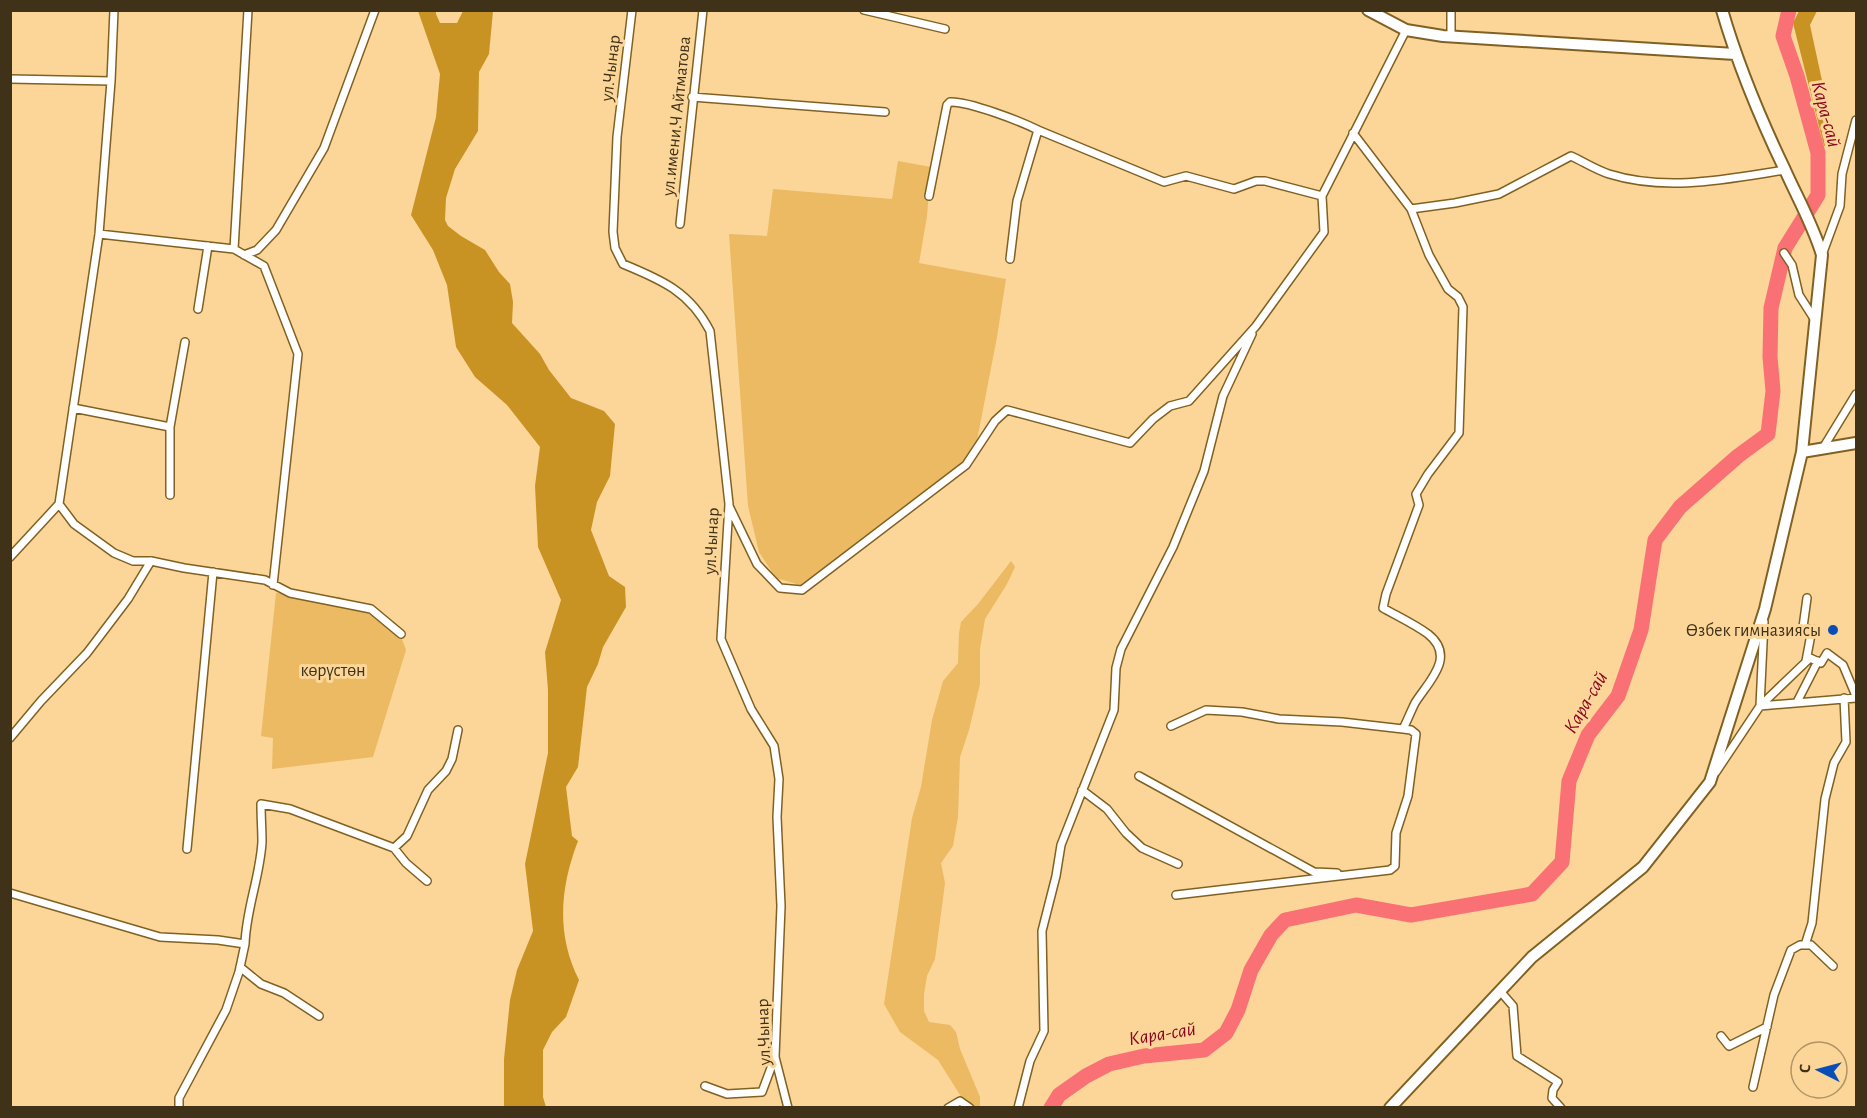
<svg xmlns="http://www.w3.org/2000/svg" width="1867" height="1118" font-family="'Alegreya Sans',sans-serif">
	<style>
		.green { fill: #ebba62 }
		.forest { fill: #c99324 }
		.lines { fill: none; stroke-linecap: round; stroke-linejoin: round }
		.river { stroke: #f97175; stroke-width: 15 }
		.street-casing { stroke: #816122; stroke-width: 10 }
		.secondary-casing { stroke: #816122; stroke-width: 14 }
		.street { stroke: #fff; stroke-width: 7 }
		.secondary { stroke: #fff; stroke-width: 10 }
		.poi-dot { fill: #094db7; stroke: #fbd698; stroke-width: 2 }
		.labels { text-anchor: middle; stroke-width: 6; stroke-linejoin: round; paint-order: stroke }
		.street-label { font-size: 18px; fill: #403218; stroke: #fbd698 }
		.poi-label { font-size: 18px; fill: #403218; stroke: #fbd698; text-anchor: end }
		.park-label { font-size: 18px; fill: #3e311b; stroke: #fbd698 }
		.water-label { font-size: 20px; font-style: italic; fill: #8a0721; stroke: #fbd698 }
	</style>
	<rect width="100%" height="100%" fill="#fbd698"/>
	<path class="green" d="M898,161L931,167L927,216L919,263L1006,279L997,337L974,456L885,526L800,585L776,578L759,552L748,506L729,234L767,236L773,189L892,199Z
		M1011,561L1015,567L1007,584L985,619L980,649V684L969,730L960,757L958,817L953,846L941,863L945,883L935,959L927,976L924,994V1011L929,1022L950,1025L956,1032L960,1049L980,1097V1107L967,1106L938,1060L900,1032L884,1004L912,818L921,787L932,720L943,681L958,663L959,633L961,622L978,604Z
		M276,593L340,597L396,623L406,650L373,757L272,769L273,738L261,736Z"/>
	<path class="forest" d="M418,11H436V14L440,23H457L463,11H493L489,54L479,72L478,131L455,169L446,198L445,220L448,226L461,236L485,250L499,272L510,284L513,302L512,323L540,354L549,370L571,398L604,411L615,424L610,476L597,502L591,530L609,576L625,587L626,607L603,647L598,664L587,687L578,767L566,787L572,836L578,841C560,888 556,934 579,980L566,1017L552,1032L543,1050V1097L546,1107H504V1059L510,1000L517,970L533,931L525,864L548,753V690L545,652L561,600L538,547L535,486L540,447L507,405L475,377L456,347L447,285L433,250L411,215L436,117L440,74Z
		M1799,11H1817L1810,25L1826,99L1832,143L1824,146L1793,23Z"/>
	<g class="lines">
		<path class="river" d="M1051,1108L1059,1095L1086,1076L1109,1064L1144,1056L1204,1050L1226,1033L1238,1010L1251,970L1271,935L1285,920L1356,905L1411,915L1532,894L1562,862L1569,781L1588,735L1618,696L1641,630L1655,540L1680,507L1738,456L1768,434L1773,391L1770,357L1771,308L1785,248L1818,195V153L1797,76L1783,36L1789,10"/>
		<defs>
			<path id="street" d="M632,10L617,137L613,232L615,248L623,264C662,280 690,292 710,331L729,504L721,639L751,709L774,746L779,779L777,817L781,906L775,1057L788,1108
				M864,10L945,29
				M1451,36V10
				M10,79L111,81
				M692,97L885,112
				M1038,130L1164,182L1186,176L1234,189L1256,181H1265L1322,196
				M929,196L947,105L950,102C968,101 1020,121 1038,130L1017,201L1010,259
				M1411,209L1455,203L1499,194L1571,156C1584,162 1596,170 1609,174C1667,192 1727,179 1785,170
				M680,224L703,10
				M99,234L234,249L264,266L298,354L273,585
				M234,249L248,10
				M1784,253L1792,265L1799,295L1815,320
				M244,255L257,250L276,230L324,148L375,10
				M1822,255L1840,206L1842,174L1856,120
				M198,309L208,246
				M73,408L170,427L185,342
				M1823,448L1856,394
				M170,495V427
				M59,504L74,524L114,553L133,561H151L184,568L265,580L290,593L371,609L401,634
				M729,506L757,564L780,588L802,590L966,465L995,421L1007,410L1130,443L1153,419L1170,406L1189,401L1256,326L1324,232L1322,196L1406,30
				M10,557L59,504L99,234L111,81L114,10
				M1806,661L1812,629L1803,627L1807,598
				M1797,702L1818,661
				M1760,706L1810,658L1821,663L1827,653L1843,665L1856,696
				M1760,706L1856,698
				M1171,726L1206,710L1242,712L1279,719L1342,722L1403,729C1407,721 1411,711 1415,703C1428,682 1457,657 1428,634C1414,624 1397,616 1383,608L1386,594L1419,505L1416,494L1428,474L1459,433L1463,307L1458,297L1448,289L1429,255L1411,209L1353,133
				M10,738L41,701L87,653L128,599L151,561
				M1716,772L1760,706L1764,622
				M1139,776L1314,872L1337,873
				M1082,790L1107,809L1126,833L1142,848L1178,864
				M394,848L407,836L428,790L446,771L452,759L458,730
				M187,849L213,572
				M10,893L160,937L218,940L245,944L239,972L226,1010L179,1098V1108
				M1176,895L1390,870L1395,866L1396,833L1408,796L1416,734L1411,730L1403,729
				M245,944C246,909 260,877 262,842C262,830 261,817 261,804L290,809L394,848L406,863L427,881
				M1805,945L1812,923L1825,799L1834,763L1846,742L1844,698
				M240,967L261,984L284,993L319,1016
				M1500,991L1513,1006L1517,1056L1558,1082L1553,1090L1552,1098L1561,1108
				M1721,1036L1729,1046L1767,1027
				M705,1086L727,1094L762,1092L775,1057
				M1753,1087L1774,995L1791,950L1800,945H1811L1833,966
				M948,1108L960,1101L970,1108
				M1018,1108L1030,1061L1044,1031L1042,931L1056,876L1061,845L1114,710L1116,668L1121,649L1173,547L1204,471L1223,396L1252,334"/>
			<path id="secondary" d="M1368,10L1406,30L1443,36L1735,54
				M1802,452L1856,443
				M1390,1108L1532,957L1643,867L1710,782L1765,609L1802,452L1822,255C1813,225 1798,199 1785,170C1760,118 1738,65 1722,10"/>
		</defs>
		<use href="#street" class="street-casing"/>
		<use href="#secondary" class="secondary-casing"/>
		<use href="#street" class="street"/>
		<use href="#secondary" class="secondary"/>
	</g>
	<circle class="poi-dot" cx="1833" cy="630" r="6"/>
	<g class="labels">
		<g class="street-label">
			<text transform="translate(610 68) rotate(-83)" y="6">ул.Чынар</text>
			<text transform="translate(676 116) rotate(-84)" y="6">ул.имени.Ч Айтматова</text>
			<text transform="translate(711 541) rotate(-87)" y="6">ул.Чынар</text>
			<text transform="translate(763 1032) rotate(-92)" y="6">ул.Чынар</text>
		</g>
		<g class="poi-label">
			<text x="1821" y="636">Өзбек гимназиясы</text>
		</g>
		<g class="park-label">
			<text x="333" y="676">көрүстөн</text>
		</g>
		<g class="water-label">
			<text transform="translate(1827 114) rotate(75)" y="7">Кара-сай</text>
			<text transform="translate(1585 702) rotate(-60)" y="7">Кара-сай</text>
			<text transform="translate(1162 1033) rotate(-9)" y="7">Кара-сай</text>
		</g>
	</g>
	<rect width="1867" height="1118" fill="none" stroke="#403218" stroke-width="24"/>
	<g transform="translate(1819 1070) rotate(276)"><circle r="28" fill="#fbd698" stroke="#b09465" stroke-width="1.5"/>
	<path d="M0-4.5L10 22L0 15L-10 22Z" fill="#094db7"/>
	<text y="-9" font-size="16" font-weight="bold" text-anchor="middle" fill="#403218">С</text>
	</g>
</svg>
